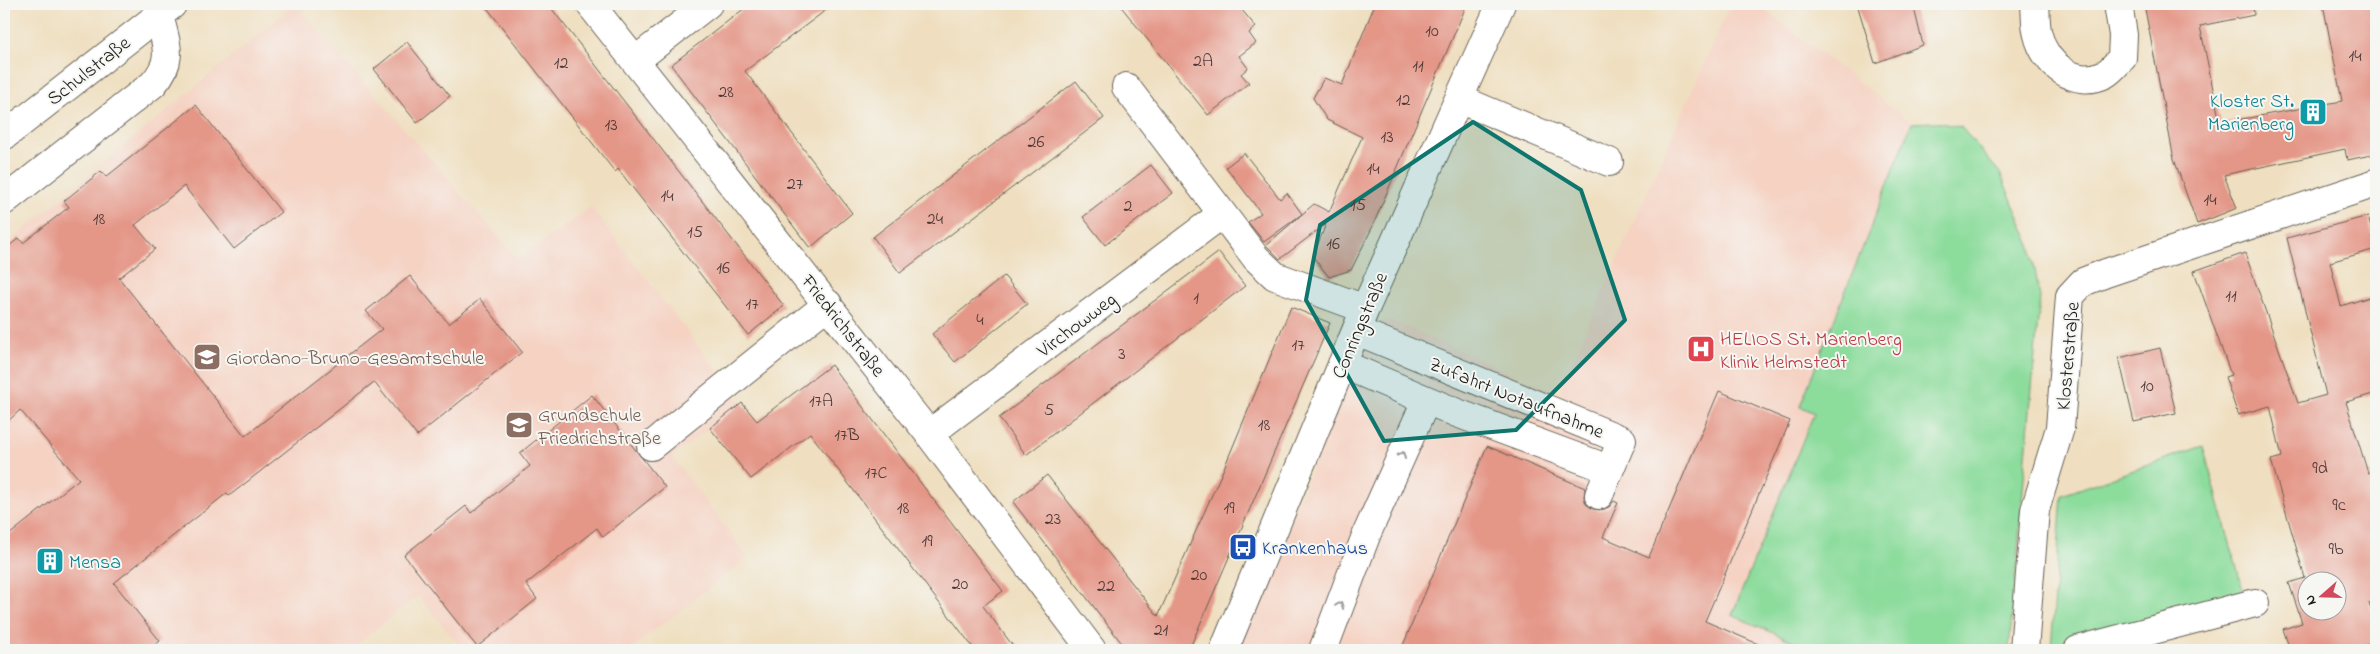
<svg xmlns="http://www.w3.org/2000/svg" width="2380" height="654" font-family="'Indie Flower',sans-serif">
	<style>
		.built { fill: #f5d2c2 }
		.green { fill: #8cdc9c; stroke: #547c5c }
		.building { fill: #e49687; fill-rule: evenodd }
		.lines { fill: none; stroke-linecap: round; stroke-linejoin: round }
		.minor-casing { stroke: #666055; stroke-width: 30 }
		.minor { stroke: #fff; stroke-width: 28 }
		.oneway { stroke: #999 }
		.marked { fill: #0f766e; fill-opacity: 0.2; stroke: #0f766e; stroke-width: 4; stroke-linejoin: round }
		.labels { text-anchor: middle; stroke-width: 4; stroke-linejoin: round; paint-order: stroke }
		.number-label { font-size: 18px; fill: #4e3a37 }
		.street-label { font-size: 20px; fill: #1c1c1c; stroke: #f6f6f2 }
		.culture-label { font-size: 20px; fill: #0d838f; stroke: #f6f6f2; text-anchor: end }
		.health-label { font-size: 20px; fill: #be3a42; stroke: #f6f6f2; text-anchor: start }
		.education-label { font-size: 20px; fill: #785e54; stroke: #f6f6f2; text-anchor: start }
		.transit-label { font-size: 20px; fill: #164399; stroke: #f6f6f2; text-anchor: start }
	</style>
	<rect width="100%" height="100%" fill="#f6f6f2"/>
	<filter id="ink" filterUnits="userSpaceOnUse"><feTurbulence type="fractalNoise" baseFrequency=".02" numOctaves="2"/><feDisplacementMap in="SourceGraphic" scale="10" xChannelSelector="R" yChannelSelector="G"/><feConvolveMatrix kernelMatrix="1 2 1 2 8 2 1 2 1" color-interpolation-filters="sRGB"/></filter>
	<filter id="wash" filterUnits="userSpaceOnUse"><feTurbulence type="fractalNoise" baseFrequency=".0096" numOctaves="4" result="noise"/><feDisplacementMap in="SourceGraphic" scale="20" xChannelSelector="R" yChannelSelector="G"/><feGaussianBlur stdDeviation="1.12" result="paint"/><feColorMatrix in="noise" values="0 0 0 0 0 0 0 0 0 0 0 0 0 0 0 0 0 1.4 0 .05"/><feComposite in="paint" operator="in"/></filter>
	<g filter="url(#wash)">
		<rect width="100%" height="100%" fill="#efdfc0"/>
		<path class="built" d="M295,4L518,259L591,207L742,403L672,457L748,557L630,650H463L418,596L350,650H4V246Z
			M1730,4H1757L1912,123L1800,406L1814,413L1732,615L1813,650H1235L1373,324L1390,320L1558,394Z"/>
		<path class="green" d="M1935,122L1961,127L2000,173L2030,243L2040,297L2009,650H1813L1732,615L1814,413L1800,406L1912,123Z
			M2203,446L2248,608L2112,650H2051L2062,495Z"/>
		<g id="blocks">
			<path class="building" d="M484,4H548L784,306L748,335L618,169L615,172Z
				M750,4H834L745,71L852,213L810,248L671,65Z
				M1119,4H1237L1256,27L1249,33L1256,43L1239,56L1248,68L1241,74L1249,83L1208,115Z
				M1375,4H1467L1371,230L1351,270L1329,277L1313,257L1326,224L1280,259L1266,245L1314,204L1329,212L1362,137L1327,120L1313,98L1324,78L1342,85Z
				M1857,4H1913L1923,45L1875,63Z
				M2144,4H2253L2254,15L2200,26L2220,123L2342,101L2323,4H2376V154L2347,160L2345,149L2224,175L2237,208L2197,224L2174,159Z
				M407,42L450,96L417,123L374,69Z
				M1076,81L1104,118L900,273L873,237Z
				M196,105L281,212L234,249L184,186L135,225L155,249L119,278L245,436L382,329L366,311L410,276L449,324L480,299L522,352L417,436L374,382L229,496L227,493L114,583L160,641L148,650H4V539L79,479L20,410L4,425V250L19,238L23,243L69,207L64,201L101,171L106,177Z
				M1244,153L1280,199L1287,193L1302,214L1264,242L1248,222L1261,213L1226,167Z
				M1151,165L1173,193L1105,245L1083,217Z
				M2368,216L2376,249L2330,262L2341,306L2376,295V393L2346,402L2368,473L2376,471V601L2369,603L2376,628V642L2351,650H2290L2283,629L2302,623L2289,583L2305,578L2271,460L2282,457L2270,406L2238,415L2225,377L2231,375L2194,271L2245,253L2298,403L2326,395L2287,238ZM2308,582H2338V612H2308Z
				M1219,252L1245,286L1026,455L999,418Z
				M1004,276L1027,304L955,362L932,334Z
				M1291,307L1330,323L1189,650H1127L1013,502L1047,475L1158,616L1224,468Z
				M2160,348L2176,413L2134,422L2119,358Z
				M831,365L1003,591L983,606L1016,650H975L810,433L751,479L710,428L742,403L757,421Z
				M1719,391L1790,421L1705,621L1772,650H1401L1487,446L1585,488L1584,497L1586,504L1593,509L1601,510L1609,507L1614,501L1618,503L1603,537L1649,557Z
				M592,395L665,487L603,537L597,528L526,584L537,599L477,647L404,555L466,506L471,513L530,466L520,453Z"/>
		</g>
	</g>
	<g filter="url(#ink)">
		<use href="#blocks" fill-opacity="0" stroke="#666055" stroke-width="1"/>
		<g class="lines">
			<defs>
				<path id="minor" d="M590,4L929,434L1092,650
					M2035,4C2036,14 2035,25 2038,35C2045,64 2075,89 2105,74C2111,71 2117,63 2122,58L2123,35L2118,4
					M636,60L708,4
					M1126,87L1256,258L1275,276L1365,309
					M1459,99L1609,162
					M4,136L172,5
					M4,201L153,84C175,59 166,45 159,15
					M1357,331L1622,440L1599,495
					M1342,364L1457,413L1595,464
					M929,434L1222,214
					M651,446L828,304
					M1224,650L1365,309L1501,4
					M1323,650L1367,533L1426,401
					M2024,650L2035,510L2060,428L2070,296L2083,282L2106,273L2376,183
					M2078,650L2255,603"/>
			</defs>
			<use href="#minor" class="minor-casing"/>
			<use href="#minor" class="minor"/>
		</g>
		<defs><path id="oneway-chevron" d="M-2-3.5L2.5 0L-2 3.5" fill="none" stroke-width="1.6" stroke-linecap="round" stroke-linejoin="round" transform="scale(1.25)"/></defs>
		<g class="oneway">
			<use href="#oneway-chevron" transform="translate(1402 455) rotate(-66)"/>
			<use href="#oneway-chevron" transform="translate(1340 605) rotate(-69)"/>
		</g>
	</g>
	<path class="marked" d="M1473,122L1581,190L1625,320L1516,430L1384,441L1306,300L1320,225Z"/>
	<defs>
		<symbol id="building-square" viewBox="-11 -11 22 22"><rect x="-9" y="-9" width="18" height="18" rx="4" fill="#0f9aa8" stroke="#f6f6f2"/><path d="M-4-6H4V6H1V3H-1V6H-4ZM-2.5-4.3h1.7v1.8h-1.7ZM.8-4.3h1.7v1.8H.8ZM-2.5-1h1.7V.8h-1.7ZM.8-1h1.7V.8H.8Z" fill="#fff"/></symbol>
		<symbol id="hospital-square" viewBox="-11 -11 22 22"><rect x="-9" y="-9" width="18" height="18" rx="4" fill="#e0444e" stroke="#f6f6f2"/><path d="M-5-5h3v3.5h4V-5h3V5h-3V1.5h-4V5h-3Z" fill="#fff"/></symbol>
		<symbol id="school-square" viewBox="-11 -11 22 22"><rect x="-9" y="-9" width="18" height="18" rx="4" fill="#8d6e63" stroke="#f6f6f2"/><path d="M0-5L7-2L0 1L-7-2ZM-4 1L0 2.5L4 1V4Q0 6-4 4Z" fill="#fff"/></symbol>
		<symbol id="bus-square" viewBox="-11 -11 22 22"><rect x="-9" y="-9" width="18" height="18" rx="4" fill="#1a4fb4" stroke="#f6f6f2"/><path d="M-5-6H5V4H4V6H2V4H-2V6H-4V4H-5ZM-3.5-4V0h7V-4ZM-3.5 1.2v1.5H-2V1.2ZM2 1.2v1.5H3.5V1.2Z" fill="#fff"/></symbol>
	</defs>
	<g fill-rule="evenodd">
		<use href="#building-square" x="2297" y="96" width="32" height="32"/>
		<use href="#hospital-square" x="1685" y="333" width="32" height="32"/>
		<use href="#school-square" x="191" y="341" width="32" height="32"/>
		<use href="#school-square" x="503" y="409" width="32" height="32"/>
		<use href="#bus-square" x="1227" y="531" width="32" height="32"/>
		<use href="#building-square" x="34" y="545" width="32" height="32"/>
	</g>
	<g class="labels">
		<g class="number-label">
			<text x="1432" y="36">10</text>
			<text x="2355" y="61">14</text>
			<text x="1203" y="66">2A</text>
			<text x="561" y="68">12</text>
			<text x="1418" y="71">11</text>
			<text x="726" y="97">28</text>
			<text x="1403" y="105">12</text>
			<text x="611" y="130">13</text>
			<text x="1387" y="142">13</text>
			<text x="1036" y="147">26</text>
			<text x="1373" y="174">14</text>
			<text x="795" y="189">27</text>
			<text x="667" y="201">14</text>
			<text x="2210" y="205">14</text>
			<text x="1358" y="210">15</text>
			<text x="1128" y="211">2</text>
			<text x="99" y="224">18</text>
			<text x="935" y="224">24</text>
			<text x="695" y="237">15</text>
			<text x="1333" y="249">16</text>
			<text x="723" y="273">16</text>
			<text x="2231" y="301">11</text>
			<text x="1196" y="303">1</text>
			<text x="752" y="309">17</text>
			<text x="980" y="325">4</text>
			<text x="1298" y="350">17</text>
			<text x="1122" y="359">3</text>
			<text x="2147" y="391">10</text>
			<text x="821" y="406">17A</text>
			<text x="1049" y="415">5</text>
			<text x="1264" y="430">18</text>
			<text x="847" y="440">17B</text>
			<text x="2320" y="473">9d</text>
			<text x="876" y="478">17C</text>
			<text x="2339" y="510">9c</text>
			<text x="903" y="513">18</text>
			<text x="1229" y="513">19</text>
			<text x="1053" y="524">23</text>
			<text x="927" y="546">19</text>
			<text x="2336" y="554">9b</text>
			<text x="1199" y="580">20</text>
			<text x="960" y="589">20</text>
			<text x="1106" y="591">22</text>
			<text x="1161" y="635">21</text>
		</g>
		<g class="street-label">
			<text transform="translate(88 70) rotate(-38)" y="7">Schulstraße</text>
			<text transform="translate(1076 324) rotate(-37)" y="7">Virchowweg</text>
			<text transform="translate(844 325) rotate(52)" y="7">Friedrichstraße</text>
			<text transform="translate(1359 325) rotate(-67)" y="7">Conringstraße</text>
			<text transform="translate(2067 356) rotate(-85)" y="7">Klosterstraße</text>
			<text transform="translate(1517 397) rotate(22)" y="7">Zufahrt Notaufnahme</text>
		</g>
		<g class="culture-label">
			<text x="2294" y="107">Kloster St.<tspan x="2294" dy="23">Marienberg</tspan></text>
			<text x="69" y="568" text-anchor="start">Mensa</text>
		</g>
		<g class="health-label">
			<text x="1720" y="345">HELIOS St. Marienberg<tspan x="1720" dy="23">Klinik Helmstedt</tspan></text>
		</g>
		<g class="education-label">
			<text x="226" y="364">Giordano-Bruno-Gesamtschule</text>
			<text x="538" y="421">Grundschule<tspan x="538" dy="23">Friedrichstraße</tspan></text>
		</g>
		<g class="transit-label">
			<text x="1262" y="554">Krankenhaus</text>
		</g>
	</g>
	<rect width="2380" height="654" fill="none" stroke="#f6f6f2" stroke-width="20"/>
	<g transform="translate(2322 596) rotate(250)"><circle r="24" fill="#f6f6f2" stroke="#9f9f9c"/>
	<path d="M0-4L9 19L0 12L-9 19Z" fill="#d1495b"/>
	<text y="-8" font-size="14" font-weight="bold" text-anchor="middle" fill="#1c1c1c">N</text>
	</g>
</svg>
